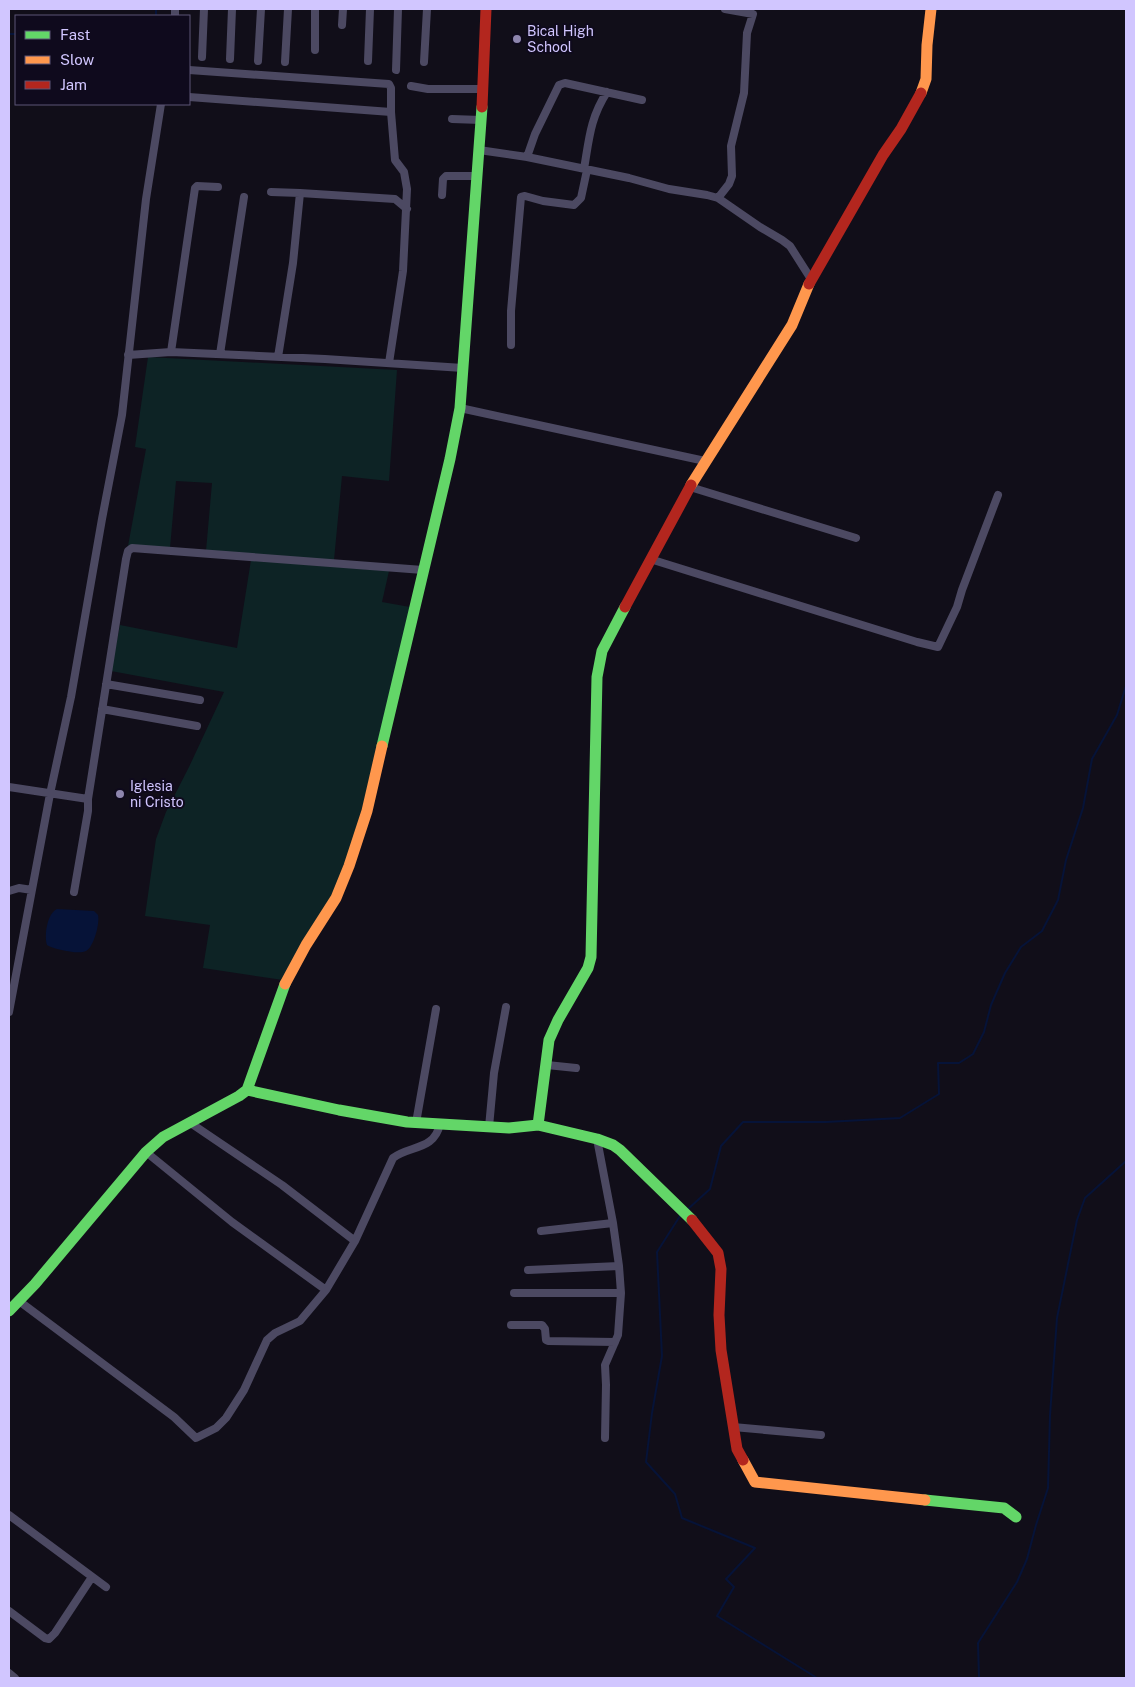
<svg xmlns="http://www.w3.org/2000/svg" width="1135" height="1687" font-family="'Public Sans',sans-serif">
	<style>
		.green { fill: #0d2325 }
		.water { fill: #061338 }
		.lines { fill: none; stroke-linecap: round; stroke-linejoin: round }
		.stream { stroke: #061338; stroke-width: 2 }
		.street { stroke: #4c4962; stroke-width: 8 }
		.fast { stroke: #63d668; stroke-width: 11 }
		.slow { stroke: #ff974d; stroke-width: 11 }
		.jam { stroke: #b3261e; stroke-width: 11 }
		.poi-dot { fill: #8e86ae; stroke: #0f0a1d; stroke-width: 2 }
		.labels { text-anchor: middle; stroke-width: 4; stroke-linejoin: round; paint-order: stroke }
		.poi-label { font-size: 14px; fill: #d1c6ff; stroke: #0f0a1d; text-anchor: start }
	</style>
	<rect width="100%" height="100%" fill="#110e19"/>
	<path class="green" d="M148,357L397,370L389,481L342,476L334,560L206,551L212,483L176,481L170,548L128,546L146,449L135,447Z
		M251,560L389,571L382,602L410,607L362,809L337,889L283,980L203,968L210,925L145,916L156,839L166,812L189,767L224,692L111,671L120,625L237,648Z"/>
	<path class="water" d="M57,909L94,911L98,915C100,923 94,947 86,951C79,955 53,949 47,945C44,935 47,914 57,909Z"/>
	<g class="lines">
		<path class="stream" d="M156,16V9
			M9,34H16
			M688,1209L710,1189L721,1146L743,1122H826L900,1118L939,1094L938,1063H959L973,1054L984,1032L991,1005L1005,973L1021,947L1042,931L1058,900L1066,860L1083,808L1092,759L1117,715L1126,686
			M680,1216L657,1252L662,1356L652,1413L646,1462L675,1494L682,1518L755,1548L726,1579L734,1587L717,1616L817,1678
			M979,1678L978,1643L1017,1582L1027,1559L1036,1525L1048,1488L1050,1415L1057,1318L1077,1220L1085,1198L1126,1161"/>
		<path class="street" d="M175,16V9
			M342,25L343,9
			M315,50V9
			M202,57L204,9
			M230,59L232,9
			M258,61L261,9
			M368,61L370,9
			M285,62L288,9
			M424,62L427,9
			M189,70L389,84L391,88V112L395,160L404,172L407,189L403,271L389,363
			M396,70L398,9
			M411,86L428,89H484
			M189,97L391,112
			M452,119L481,120
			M479,150L527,157L629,178L669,189L707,195L718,198L760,227L782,240L790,246L811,279
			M527,157L535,134L559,85L565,83L642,100
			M584,169C589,140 590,118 607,92
			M271,192L300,193
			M442,195L443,179L446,176H477
			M718,198L729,184L732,176L731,146L744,93L747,33L753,14L725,9
			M511,345V311L521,197L525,196L543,201L574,205L581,198L587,170
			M171,352L195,188L197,186L218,187
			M220,354L244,197
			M128,355L171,352L325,359L463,368
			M278,357L293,263L300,193L395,199L407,209
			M460,408L705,461
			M690,487L856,538
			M650,559L917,642L938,647L957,607L962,590L998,495
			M106,684L200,700
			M102,709L197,726
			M9,787L88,799L126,559L128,551L132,548L423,570
			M9,891L19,888L32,890
			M74,892L88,811V799
			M9,1012L50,794L71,697L102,519L122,415L146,199L161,104
			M547,1065L576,1068
			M189,1122L282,1185L355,1241L393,1158C410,1145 434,1151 440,1124
			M416,1123L436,1009
			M489,1127L494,1073L506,1007
			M597,1139L613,1223L619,1266L621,1293L618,1335L605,1365L606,1385L605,1438
			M146,1152L232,1222L326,1290
			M541,1231L613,1223
			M528,1270L619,1266
			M514,1293H621
			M19,1301L174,1417L196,1438L216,1428L226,1418L244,1390L267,1340L275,1333L300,1321L305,1315L326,1290L355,1241
			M511,1325H542L545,1329L546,1340L548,1341L615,1342
			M733,1427L821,1435
			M9,1515L106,1587
			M9,1611L45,1638L49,1639L55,1633L92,1577
			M9,1673L15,1678"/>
		<path class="fast" d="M382,746L450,459L460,408L482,107
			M247,1090L339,1110L407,1122L509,1128L538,1125L597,1139L613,1145L620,1150L692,1220
			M538,1125L549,1040L558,1020L588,968L591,957L597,677L602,651L625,607
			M9,1311L35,1284L146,1152L163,1137L239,1096L247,1090L285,984
			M925,1500L1004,1508L1016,1517"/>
		<path class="slow" d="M921,93L926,79L927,45L931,9
			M691,485L792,325L809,284
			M285,984L306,945L336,898L349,866L367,811L382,746
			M743,1460L755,1482L925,1500"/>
		<path class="jam" d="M482,107L486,9
			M809,284L883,155L901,129L921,93
			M625,607L691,485
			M692,1220L718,1253L721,1269L719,1315L721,1350L737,1449L743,1460"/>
	</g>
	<g class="poi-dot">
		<circle cx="517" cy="39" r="5"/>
		<circle cx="120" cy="794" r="5"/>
	</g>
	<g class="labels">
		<g class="poi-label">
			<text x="527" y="36">Bical High<tspan x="527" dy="16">School</tspan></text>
			<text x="130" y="791">Iglesia<tspan x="130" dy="16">ni Cristo</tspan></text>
		</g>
	</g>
	<rect width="1135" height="1687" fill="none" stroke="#d1c6ff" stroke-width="20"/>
	<rect x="15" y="15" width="175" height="90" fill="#0f0a1d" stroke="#5d5577"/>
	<rect x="25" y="31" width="25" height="8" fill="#63d668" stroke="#5d5577"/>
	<text x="60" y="40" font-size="15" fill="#d1c6ff">Fast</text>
	<rect x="25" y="56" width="25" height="8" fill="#ff974d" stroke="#5d5577"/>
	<text x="60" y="65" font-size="15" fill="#d1c6ff">Slow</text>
	<rect x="25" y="81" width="25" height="8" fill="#b3261e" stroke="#5d5577"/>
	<text x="60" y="90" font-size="15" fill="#d1c6ff">Jam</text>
</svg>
